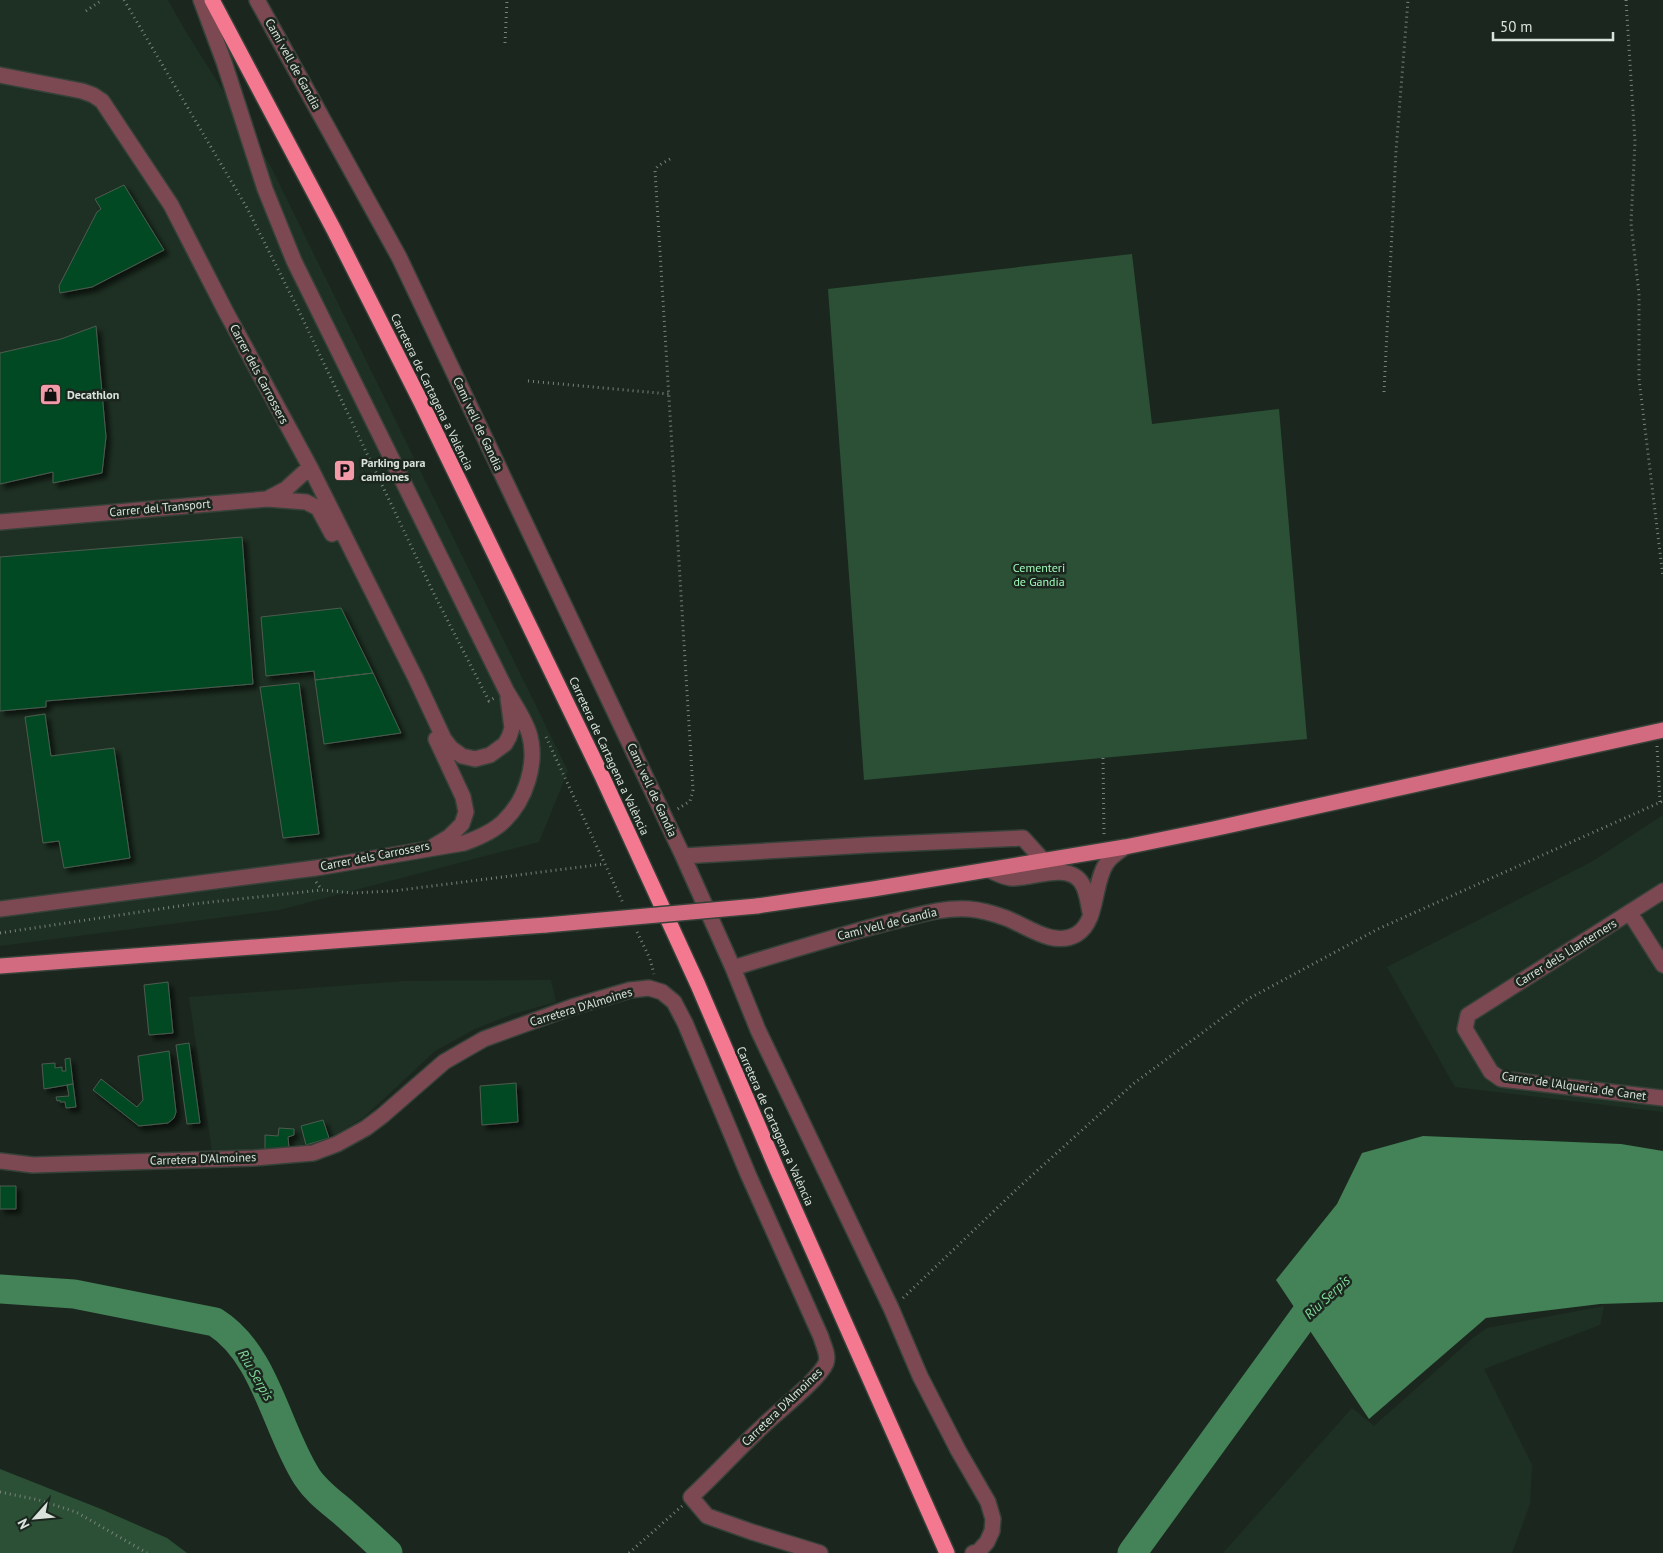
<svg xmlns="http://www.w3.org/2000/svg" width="1663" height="1553" font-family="'PT Sans',sans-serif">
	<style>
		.built { fill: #1e3023 }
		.green { fill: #2c5036 }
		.water { fill: #448257 }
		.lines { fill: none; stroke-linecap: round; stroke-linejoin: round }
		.river { stroke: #448257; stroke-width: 29 }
		.building { fill: #004a22; stroke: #4d5b50; filter: url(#shadow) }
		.minor-casing { stroke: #364139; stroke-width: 18 }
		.major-casing { stroke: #364139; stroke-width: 18 }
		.highway-casing { stroke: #364139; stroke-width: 18 }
		.path { stroke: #79837b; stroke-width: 3; stroke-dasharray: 1 4; stroke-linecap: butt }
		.minor { stroke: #7c4952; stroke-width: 15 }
		.major { stroke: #d26b7f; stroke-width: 15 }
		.highway { stroke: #f57891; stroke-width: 15 }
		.major-bridge-casing { stroke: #364139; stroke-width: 18; stroke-linecap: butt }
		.major-bridge { stroke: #d26b7f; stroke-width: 15 }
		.labels { text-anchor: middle; stroke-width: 5; stroke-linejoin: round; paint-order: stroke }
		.street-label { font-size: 12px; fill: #dae2dc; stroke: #1b271e }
		.poi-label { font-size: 12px; font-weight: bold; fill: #dae2dc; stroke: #1b271e; text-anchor: start }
		.park-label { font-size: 12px; fill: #a1fbba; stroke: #1b271e }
		.water-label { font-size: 14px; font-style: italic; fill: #80d99a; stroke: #1b271e }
	</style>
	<defs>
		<filter id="shadow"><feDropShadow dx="4.5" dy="4.5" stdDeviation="2.5" flood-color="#0009"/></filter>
	</defs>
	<rect width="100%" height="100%" fill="#1b271e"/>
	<path class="built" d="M0,0H168L186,32L270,165L568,771L539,842L279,910L0,946Z
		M1663,815V1112L1455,1087L1387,967L1593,861Z
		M551,980L556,1002L513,1014L475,1029L435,1051L363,1118L329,1138L289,1148L212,1151L189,997L405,981Z
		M1604,1306L1600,1325L1484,1369L1532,1465L1530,1504L1512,1553H1223L1352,1408L1374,1426L1473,1338L1487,1328Z"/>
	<path class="green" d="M1132,254L1152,424L1279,409L1307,739L864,780L828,289Z
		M0,1469L101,1509L167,1538L187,1553H0Z"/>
	<path class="water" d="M1423,1136L1621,1144L1663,1151V1302L1600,1304L1486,1318L1369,1419L1276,1280L1337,1204L1362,1153Z"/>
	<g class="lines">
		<path class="river" d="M0,1289L74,1294L215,1322C266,1354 276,1429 307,1477C316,1491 330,1501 343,1512C358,1525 373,1539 388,1553
			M1132,1553L1305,1315L1330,1291"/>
	</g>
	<path class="building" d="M124,185L164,250L92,287L60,293L59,286L97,212L101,209L95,199Z
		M96,326L106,437L102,473L53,483V472L0,484V353L61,339Z
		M242,537L253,684L46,701V707L0,711V557Z
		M341,608L373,673L315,680L314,671L266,676L261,617Z
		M373,673L401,733L324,744L315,680Z
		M299,683L319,834L283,838L260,687Z
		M45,714L51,756L114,748L130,858L64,868L59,841L43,843L25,717Z
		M168,982L173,1033L149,1035L144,985Z
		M189,1043L200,1123L187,1124L176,1045Z
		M169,1051L176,1112L174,1118L168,1123L139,1126L93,1090L101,1079L137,1107L143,1100L138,1056Z
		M70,1058L73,1084L44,1089L42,1064L55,1063V1068L62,1067V1071H66L65,1059Z
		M516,1083L518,1122L482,1125L480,1086Z
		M73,1084L76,1107L66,1108L65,1102H60V1100L57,1101L56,1097L69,1096L67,1085Z
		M323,1120L329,1138L306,1145L301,1126Z
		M279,1128L294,1129V1135L288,1137L289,1148L265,1149V1135L278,1136Z
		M0,1186H16V1209H0Z"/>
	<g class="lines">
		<defs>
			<path id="minor" d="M257,0L399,257L683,856L733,968L758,1030L891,1308L920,1376L958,1450L988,1502L993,1519L992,1531L987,1542L979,1551L973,1553
				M0,75L82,91L93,95L102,101L171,205L226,312L310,467L416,679L444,739L451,748L462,756L475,759L490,755L505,744L509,737L512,728L508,698
				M267,499L306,502L318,508L332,534
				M0,522L267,499L286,489L310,467
				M434,846L449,837L462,824L466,812L463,797L436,739
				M683,856L868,845L1023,838L1042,859
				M989,870C996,873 1003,877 1011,878C1031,879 1067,862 1081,882C1087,890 1088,902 1090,912
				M1663,891L1468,1015L1465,1029L1491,1072L1501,1079L1663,1098
				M0,909L316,868L464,843C478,838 493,832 504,821C526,800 538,762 529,733C524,718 515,705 507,692L294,261L265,189L224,62L201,0
				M1630,913L1663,965
				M733,968C785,952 837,936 890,922C916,916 942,907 969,909C981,910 995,914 1006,918C1027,926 1054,948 1077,934C1098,921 1093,884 1106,864C1110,857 1118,852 1125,847
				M0,1161L33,1165L254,1158L313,1153L337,1144L366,1128L382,1116L444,1062L463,1051L484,1039L572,1007L630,990L649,988L662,992L674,1002L685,1023L748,1174L821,1337C823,1345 829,1355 826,1363C819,1380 777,1412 763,1426C738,1449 716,1474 691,1497L707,1516L752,1532L820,1553"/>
			<path id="major" d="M757,906L873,889L1125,847L1213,829L1663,730
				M0,966L546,925"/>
			<path id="highway" d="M212,0L334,230L421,402L602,776L698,985L778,1172L947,1553"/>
		</defs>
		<use href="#minor" class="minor-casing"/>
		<use href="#major" class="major-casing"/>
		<use href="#highway" class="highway-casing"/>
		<path class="path" d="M124,0L247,208L296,305L435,596L489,701L494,698
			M1626,0L1635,142L1631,223L1639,294V379L1663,577
			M86,11L102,0
			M505,43L507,0
			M670,159L658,166L655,170L693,790L690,801L676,810
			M528,381L669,394
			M1384,392L1396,151L1408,0
			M546,737L623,903
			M1657,746L1660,803
			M1103,758L1104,836
			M316,882L322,890L352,893L393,891L604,864
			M637,932L650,959L654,974
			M0,933L193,904L322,890
			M903,1298L1018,1188L1133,1084L1248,999L1378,929L1663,801
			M0,1492L39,1500L76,1512L147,1553
			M629,1553L682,1506"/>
		<use href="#minor" class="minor"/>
		<use href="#major" class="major"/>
		<use href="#highway" class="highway"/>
		<defs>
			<path id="major-bridge" d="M546,925L757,906"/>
		</defs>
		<use href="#major-bridge" class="major-bridge-casing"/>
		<use href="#major-bridge" class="major-bridge"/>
	</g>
	<defs>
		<symbol id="shop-square" viewBox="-11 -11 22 22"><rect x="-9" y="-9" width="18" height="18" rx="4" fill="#f39aa9" stroke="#1b271e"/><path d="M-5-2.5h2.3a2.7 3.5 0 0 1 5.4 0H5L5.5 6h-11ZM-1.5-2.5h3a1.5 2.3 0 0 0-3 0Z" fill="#111"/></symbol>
		<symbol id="parking-square" viewBox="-11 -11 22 22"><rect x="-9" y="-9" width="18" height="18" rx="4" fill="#f39aa9" stroke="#1b271e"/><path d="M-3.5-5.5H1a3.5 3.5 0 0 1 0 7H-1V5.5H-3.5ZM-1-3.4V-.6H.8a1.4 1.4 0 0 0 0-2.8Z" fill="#111"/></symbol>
	</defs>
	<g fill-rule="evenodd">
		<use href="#shop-square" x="38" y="382" width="25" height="25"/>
		<use href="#parking-square" x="332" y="458" width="25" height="25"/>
	</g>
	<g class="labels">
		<g class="street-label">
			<text transform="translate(293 64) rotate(61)" y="4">Camí vell de Gandia</text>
			<text transform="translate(259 374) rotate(62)" y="4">Carrer dels Carrossers</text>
			<text transform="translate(432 392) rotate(64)" y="4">Carretera de Cartagena a València</text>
			<text transform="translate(478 424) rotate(65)" y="4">Camí vell de Gandia</text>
			<text transform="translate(160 508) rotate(-5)" y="4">Carrer del Transport</text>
			<text transform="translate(609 756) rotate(65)" y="4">Carretera de Cartagena a València</text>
			<text transform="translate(652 790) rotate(65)" y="4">Camí vell de Gandia</text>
			<text transform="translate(375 856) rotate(-11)" y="4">Carrer dels Carrossers</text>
			<text transform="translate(887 924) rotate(-14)" y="4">Camí Vell de Gandia</text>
			<text transform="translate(1566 953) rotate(-32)" y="4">Carrer dels Llanterners</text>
			<text transform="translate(581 1007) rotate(-17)" y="4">Carretera D'Almoines</text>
			<text transform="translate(1574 1086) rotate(8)" y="4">Carrer de l'Alqueria de Canet</text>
			<text transform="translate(775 1126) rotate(66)" y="4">Carretera de Cartagena a València</text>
			<text transform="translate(203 1159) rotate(-2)" y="4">Carretera D'Almoines</text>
			<text transform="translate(782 1407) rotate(-44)" y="4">Carretera D'Almoines</text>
		</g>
		<g class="poi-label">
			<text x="67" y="399">Decathlon</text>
			<text x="361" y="467">Parking para<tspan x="361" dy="14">camiones</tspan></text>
		</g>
		<g class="park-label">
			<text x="1039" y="572">Cementeri<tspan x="1039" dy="14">de Gandia</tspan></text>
		</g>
		<g class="water-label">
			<text transform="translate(1327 1297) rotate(-43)" y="5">Riu Serpis</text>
			<text transform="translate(256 1375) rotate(60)" y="5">Riu Serpis</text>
		</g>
	</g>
	<g transform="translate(35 1518) rotate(243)" stroke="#1b271e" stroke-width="4" paint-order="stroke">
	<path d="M0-4L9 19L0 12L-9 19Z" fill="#dae2dc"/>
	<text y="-8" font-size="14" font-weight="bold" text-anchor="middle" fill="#dae2dc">N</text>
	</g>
	<path d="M1493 32v8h120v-8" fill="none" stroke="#dae2dc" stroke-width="2.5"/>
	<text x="1500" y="32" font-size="15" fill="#dae2dc" stroke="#1b271e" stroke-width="4" paint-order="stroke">50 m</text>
</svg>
